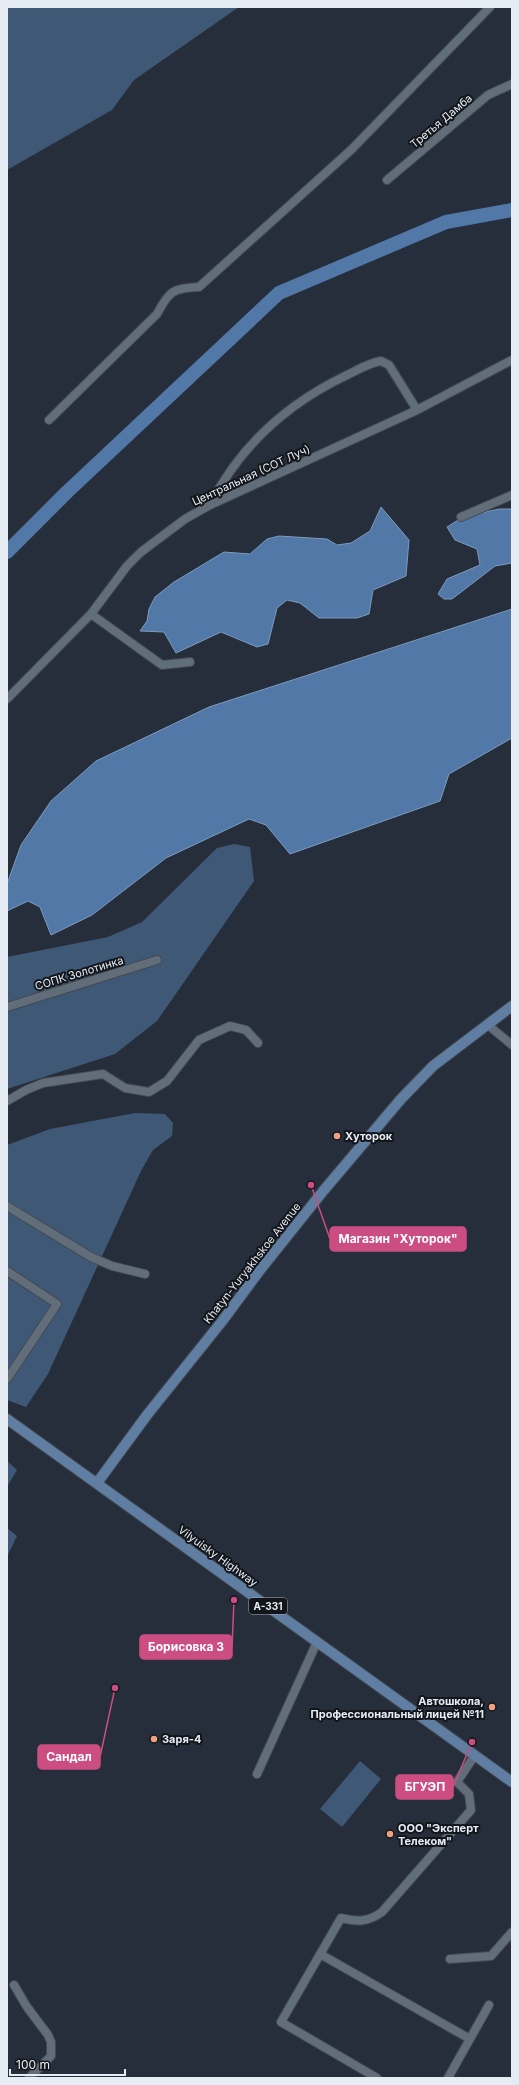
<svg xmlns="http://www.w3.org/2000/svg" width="519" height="2085" font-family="Inter,sans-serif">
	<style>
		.green { fill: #3f5875 }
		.water { fill: #5178a6; stroke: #7d9bbd }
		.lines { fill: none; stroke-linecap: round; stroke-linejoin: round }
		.river { stroke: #5178a6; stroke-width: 14 }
		.minor-casing { stroke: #424953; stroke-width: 10 }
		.major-casing { stroke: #424953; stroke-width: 12 }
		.minor { stroke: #626d7a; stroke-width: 8 }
		.major { stroke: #5f7ea2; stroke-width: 10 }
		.poi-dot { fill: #f2a07f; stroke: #12161b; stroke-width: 1.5 }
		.labels { text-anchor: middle; stroke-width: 4; stroke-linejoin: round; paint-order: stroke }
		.shield { fill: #12161b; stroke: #a6acb2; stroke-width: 1 }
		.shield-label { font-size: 10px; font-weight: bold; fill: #e5ecf3 }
		.street-label { font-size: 11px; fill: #e5ecf3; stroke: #12161b }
		.poi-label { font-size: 11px; font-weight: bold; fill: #e5ecf3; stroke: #12161b; text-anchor: start }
		.leader { fill: none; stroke: #cb4d81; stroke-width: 1.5 }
		.callout-dot { fill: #cb4d81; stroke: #12161b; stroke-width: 1.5 }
		.callout { fill: #cb4d81; stroke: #cb4d81; stroke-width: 1.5 }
		.callout-label { font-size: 12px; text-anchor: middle; font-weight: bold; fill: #fff }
	</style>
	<rect width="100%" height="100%" fill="#252e3a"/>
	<path class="green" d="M7,7H239L134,80L112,110L7,170Z
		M234,844L250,847L254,881L157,1021L115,1054L7,1089V957L108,937L142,922L217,848Z
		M135,1113L165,1114L173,1123L172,1136L153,1150L141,1171L48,1374L26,1407L7,1400V1145L50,1129Z
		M7,1461L17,1470L7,1487Z
		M7,1528L17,1536L7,1557Z
		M360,1761L381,1779L342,1827L320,1809Z"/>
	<path class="water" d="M381,507L409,540L406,576L373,590L369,614L357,618H319L300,603L287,600L277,608L268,644L257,647L221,632L176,653L164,632L140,631L147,621L149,609L155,597L174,582L224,552L250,554L267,539L279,536L327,539L337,545L351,543L370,531Z
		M499,509H512V563L495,566L452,599H444L438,594L447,579L480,565L477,549L455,540L447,527L463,517Z
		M512,609V738L449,774L440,801L290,854L266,825L249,819L166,858L92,915L51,935L40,907L28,901L7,911V884L21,845L51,801L96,761L209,707Z"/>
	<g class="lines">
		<path class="river" d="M7,552L67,492L279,293L446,222L512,210"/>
		<defs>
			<path id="minor" d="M387,180L488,95L512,84
				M49,420L157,314C169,291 173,288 199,287L351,150L490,7
				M210,505C240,446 285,405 345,376C356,371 368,363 381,361L389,365L417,410
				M461,517L512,495
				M91,614L162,665L190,662
				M7,699L91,614L127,566L141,552L185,519L210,505L417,410L512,360
				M7,1007L157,960
				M488,1025L512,1045
				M7,1101L26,1090L43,1083L103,1074L125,1088L149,1092L167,1081L199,1040L230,1026L246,1030L258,1043
				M7,1206L91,1257L112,1266L145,1274
				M7,1271L57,1304L7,1379
				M257,1774L317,1642
				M320,1954L470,2039
				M450,1959L491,1956L512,1932
				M14,1985L27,2007L48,2035L51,2042V2056L29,2078
				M377,2078L281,2022L341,1918C358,1922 368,1922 382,1912L471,1810L469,1794L457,1782L475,1755
				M448,2078L489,2005"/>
			<path id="major" d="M7,1419L512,1782
				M97,1483L147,1415L223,1320L260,1270L324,1190L401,1099L433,1066L512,1006"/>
		</defs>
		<use href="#minor" class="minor-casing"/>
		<use href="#major" class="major-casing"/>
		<use href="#minor" class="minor"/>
		<use href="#major" class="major"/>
	</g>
	<g class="poi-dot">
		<circle cx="337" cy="1136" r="4"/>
		<circle cx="492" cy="1707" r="4"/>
		<circle cx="154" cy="1739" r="4"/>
		<circle cx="390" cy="1834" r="4"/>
	</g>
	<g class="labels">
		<rect class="shield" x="249" y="1598" width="38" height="16" rx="3"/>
		<g class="shield-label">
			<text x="268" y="1610">А-331</text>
		</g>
		<g class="street-label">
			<text transform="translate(441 121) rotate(-40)" y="4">Третья Дамба</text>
			<text transform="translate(251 475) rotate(-25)" y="4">Центральная (СОТ Луч)</text>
			<text transform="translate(79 973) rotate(-17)" y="4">СОПК Золотинка</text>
			<text transform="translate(252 1263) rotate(-52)" y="4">Khatyn-Yuryakhskoe Avenue</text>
			<text transform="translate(218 1556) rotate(36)" y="4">Vilyuisky Highway</text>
		</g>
		<g class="poi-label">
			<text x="345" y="1140">Хуторок</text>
			<text x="484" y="1705" text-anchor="end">Автошкола,<tspan x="484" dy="13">Профессиональный лицей №11</tspan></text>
			<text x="162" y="1743">Заря-4</text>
			<text x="398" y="1832">ООО "Эксперт<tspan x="398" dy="13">Телеком"</tspan></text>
		</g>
	</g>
	<path class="leader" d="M311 1185L330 1239M234 1600L232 1647M115 1688L100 1757M472 1742L453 1787"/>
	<g class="callout-dot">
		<circle cx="311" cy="1185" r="4"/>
		<circle cx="234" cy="1600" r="4"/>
		<circle cx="115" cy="1688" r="4"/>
		<circle cx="472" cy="1742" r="4"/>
	</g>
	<g class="callout">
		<rect x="330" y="1227" width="136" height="24" rx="4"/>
		<rect x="140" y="1635" width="92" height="24" rx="4"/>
		<rect x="38" y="1745" width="62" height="24" rx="4"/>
		<rect x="396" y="1775" width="57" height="24" rx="4"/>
	</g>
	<g class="callout-label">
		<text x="398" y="1243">Магазин "Хуторок"</text>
		<text x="186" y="1651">Борисовка 3</text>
		<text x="69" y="1761">Сандал</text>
		<text x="425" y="1791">БГУЭП</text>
	</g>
	<rect width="519" height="2085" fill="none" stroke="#e5ecf3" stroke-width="16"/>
	<path d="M10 2069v6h115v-6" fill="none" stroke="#e5ecf3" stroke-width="2"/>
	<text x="16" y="2069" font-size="12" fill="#e5ecf3" stroke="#12161b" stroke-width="3" paint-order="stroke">100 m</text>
</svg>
